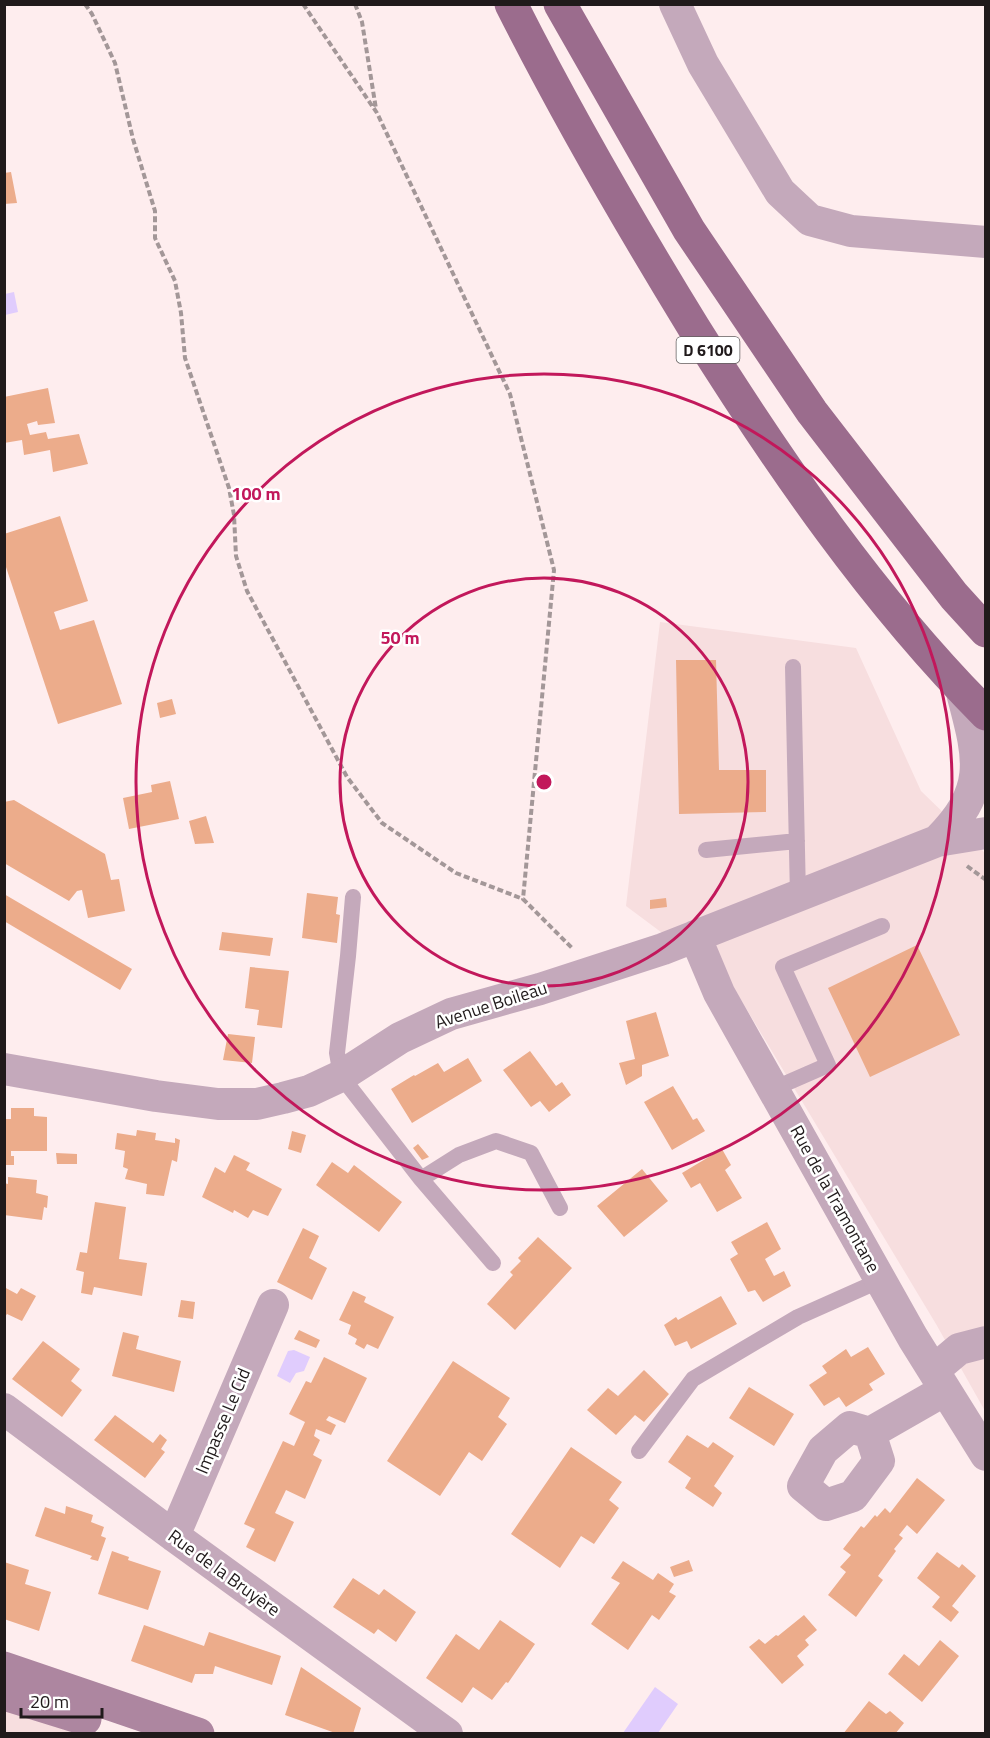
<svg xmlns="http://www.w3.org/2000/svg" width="990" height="1738" font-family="'Titillium Web',sans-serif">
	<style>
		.built { fill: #f7dedf }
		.water { fill: #e0ccfd }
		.building { fill: #ecac8b }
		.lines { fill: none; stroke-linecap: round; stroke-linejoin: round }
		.path { stroke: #a39798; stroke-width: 4; stroke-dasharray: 6 3; stroke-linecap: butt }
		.service { stroke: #c4a9bb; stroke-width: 16 }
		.minor { stroke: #c4a9bb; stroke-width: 32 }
		.secondary { stroke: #ad86a0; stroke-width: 33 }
		.primary { stroke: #9b6c8d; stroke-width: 33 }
		.ring { fill: none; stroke: #c2185b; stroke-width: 3 }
		.labels { text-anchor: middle; stroke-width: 5; stroke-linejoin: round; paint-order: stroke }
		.shield { fill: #fff; stroke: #635f5f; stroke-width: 1.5 }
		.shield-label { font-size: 16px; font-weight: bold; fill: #201a1b }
		.street-label { font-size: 18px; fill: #201a1b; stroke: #fff }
		.centre { fill: #c2185b; stroke: #fff; stroke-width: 3 }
		.ring-label { font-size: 18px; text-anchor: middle; font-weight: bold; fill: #c2185b; stroke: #fff; stroke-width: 5; stroke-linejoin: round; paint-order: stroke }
	</style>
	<rect width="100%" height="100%" fill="#feedee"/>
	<path class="built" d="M660,622L856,648L921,791L985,853V1411L936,1324L732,985L626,906Z
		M5,1705L91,1733H5Z"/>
	<path class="water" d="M14,292L18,312L5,315V294Z
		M294,1350L310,1357L304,1371L296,1373L290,1383L277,1376L288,1351Z
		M655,1687L678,1704L658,1733H623Z"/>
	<path class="building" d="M11,172L17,203L4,204V173Z
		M48,388L55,423L38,425L37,421L27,424L30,435L46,432L48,439L79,434L88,464L53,472L50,450L24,455L22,440L4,443V397Z
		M60,516L88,601L54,612L60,630L94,620L122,704L58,724L4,561V534Z
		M676,660H716L719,770H766V812L679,814Z
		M172,699L176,714L160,718L157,703Z
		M170,781L179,819L129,829L123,798L152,792L151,785Z
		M14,800L105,854L111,880L119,879L125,911L88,918L82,890L77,891L69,901L4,863V802Z
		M206,816L214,843L195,844L189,821Z
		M307,893L338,897L336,914L340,915L337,943L302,938Z
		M4,894L132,969L120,990L4,921Z
		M666,898L667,907L650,909V900Z
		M222,932L273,938L270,956L219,950Z
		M917,945L960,1035L870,1077L828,988Z
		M250,967L289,971L282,1028L257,1025L259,1010L245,1008Z
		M656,1012L669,1056L642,1065V1076L626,1085L619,1063L635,1059L626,1021Z
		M228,1034L255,1037L252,1063L223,1060Z
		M530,1051L556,1086L562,1082L571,1095L549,1112L540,1101L531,1107L503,1070Z
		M468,1058L482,1081L412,1123L391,1089L414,1075L415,1076L438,1063L444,1072Z
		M673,1086L693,1120L697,1118L705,1131L672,1150L644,1102Z
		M11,1108H34V1116L47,1117V1151H11V1156H14V1165H4V1119H11Z
		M137,1130L156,1133L155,1140L175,1143V1138L180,1140L177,1162L172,1160L164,1196L146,1194L147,1184L125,1179L128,1169L123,1167L125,1151L115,1149L117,1133L136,1136Z
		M292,1131L306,1135L301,1153L288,1149Z
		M418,1144L429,1157L422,1160L413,1148Z
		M722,1149L731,1165L725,1170L742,1198L717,1212L700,1183L691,1188L682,1173Z
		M56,1153L77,1154V1164H57Z
		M234,1155L250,1163L246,1170L282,1189L268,1216L253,1210L248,1218L234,1210L233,1213L202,1197L215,1167L225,1173Z
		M332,1162L348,1173L354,1165L402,1202L379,1232L316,1185Z
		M642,1169L668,1201L624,1237L597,1206Z
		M8,1177L37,1180L36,1193L48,1196L47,1208L44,1207L42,1220L4,1215V1183L8,1184Z
		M95,1202L126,1207L119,1259L147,1263L142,1296L94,1287L92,1295L81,1293L84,1272L76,1270L80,1252L87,1253Z
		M767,1222L781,1249L765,1259L774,1276L784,1271L791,1286L763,1302L755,1290L748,1292L730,1259L738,1254L731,1242Z
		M303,1228L319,1236L309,1258L327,1268L312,1300L277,1282Z
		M538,1237L572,1268L515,1330L487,1304L513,1275L510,1272L521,1261L518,1258Z
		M4,1287L17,1294L21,1288L36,1296L22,1321L7,1314L4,1318Z
		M353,1291L366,1297L364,1302L394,1317L378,1349L367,1344L364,1349L355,1344L357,1339L348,1334L351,1325L339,1320Z
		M721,1296L737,1324L691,1349L687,1341L675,1346L664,1325L676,1317L678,1320Z
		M181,1300L195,1302L193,1319L178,1317Z
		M299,1330L320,1340L316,1348L294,1339Z
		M123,1332L139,1336L136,1349L181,1361L174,1392L112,1376Z
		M43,1341L80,1369L71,1381L82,1390L62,1417L12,1379Z
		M868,1347L885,1374L869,1384L873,1390L846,1407L839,1397L824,1406L809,1385L827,1373L822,1366L846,1349L851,1357Z
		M324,1357L367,1378L345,1423L329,1416L326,1420L336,1425L331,1435L316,1429L314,1436L320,1440L313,1455L322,1460L305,1499L286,1490L275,1513L294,1522L275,1562L246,1547L255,1529L244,1524L283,1441L294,1446L305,1422L289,1414L306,1381L311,1383Z
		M453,1361L510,1398L498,1417L507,1424L482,1461L469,1452L440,1496L387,1461Z
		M644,1370L669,1394L644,1422L635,1415L616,1435L587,1410L608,1388L618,1396Z
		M749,1387L794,1414L774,1446L729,1418Z
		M115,1415L153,1443L160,1434L167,1440L161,1449L165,1452L145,1478L94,1440Z
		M687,1435L708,1448L713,1442L734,1456L714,1486L722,1493L713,1507L685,1488L691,1478L668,1462Z
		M571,1447L622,1482L609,1500L619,1508L594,1544L581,1536L560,1568L511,1534Z
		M917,1478L945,1500L917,1534L907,1525L899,1535L903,1538L894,1549L896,1551L878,1576L883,1580L856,1617L828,1595L846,1572L840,1567L851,1555L843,1549L861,1526L864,1528L875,1515L877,1517L885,1508L890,1513Z
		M66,1506L93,1515L91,1522L104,1527L101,1536L106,1538L98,1561L90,1559L92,1556L35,1536L45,1507L65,1514Z
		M112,1551L129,1557L128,1560L161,1571L148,1610L98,1594Z
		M937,1552L959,1568L962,1564L976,1576L952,1606L959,1612L951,1622L932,1607L940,1597L917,1578Z
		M689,1560L693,1571L674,1577L670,1567Z
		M623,1561L653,1580L658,1573L674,1584L669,1592L676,1596L659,1620L652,1615L628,1650L591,1624L620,1583L611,1578Z
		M4,1562L29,1570L25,1584L51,1592L39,1631L4,1619Z
		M353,1578L379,1595L384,1589L416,1612L396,1642L378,1629L374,1634L333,1607Z
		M804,1615L817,1630L805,1640L809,1645L797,1656L804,1665L782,1684L749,1647L759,1639L765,1644L776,1635L778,1636Z
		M500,1620L535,1644L508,1683L506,1682L492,1700L473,1687L462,1703L426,1678L456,1634L479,1650Z
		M144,1625L204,1646L209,1632L281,1656L272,1685L215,1666L213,1674H195L192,1683L131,1661Z
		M940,1640L959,1656L922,1702L888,1674L904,1654L919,1666Z
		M301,1667L361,1708L353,1734H338L285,1715Z
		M869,1701L886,1714L890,1711L904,1723L895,1734H843Z"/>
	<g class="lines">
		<path class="path" d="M85,4L92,14L115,63L133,139L155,211V238L175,281L181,313L185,358L229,488L234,515L236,556L247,591L347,777L382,823L456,873L523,899
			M303,4L377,113L510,394L554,570L523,899L573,949
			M355,4L362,22L376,109
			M967,866L986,880"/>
		<path class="service" d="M793,667L798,896
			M706,850L797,841
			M353,897L348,956L337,1053L341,1076L421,1179L493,1263
			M773,1089L828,1065L783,967L882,926
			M421,1179L459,1155L496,1141L531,1153L560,1208
			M639,1451L693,1379L798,1317L881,1280"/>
		<path class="minor" d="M675,4L703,64L780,192L810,220L851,231L986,242
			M937,841C990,788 979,758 961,689
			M695,936L719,993L913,1338L986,1455
			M4,1069L156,1096L218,1104H257L283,1098L309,1091L341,1076L400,1038L451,1014L540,989L663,949L937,841L986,833
			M934,1370L959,1349L986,1342
			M4,1409L174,1536L447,1734
			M870,1433L879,1461L853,1496L826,1505L803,1486L823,1450L850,1427L870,1433L945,1390
			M174,1536L273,1305"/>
		<path class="secondary" d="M4,1668L198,1734
			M4,1694L85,1719"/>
		<path class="primary" d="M511,4C567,115 629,222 694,328C778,462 874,602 986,714
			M560,4L689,230L812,412L954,596L986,631"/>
	</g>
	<g class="ring">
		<circle cx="544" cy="782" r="204"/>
		<circle cx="544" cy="782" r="408"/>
	</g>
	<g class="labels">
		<rect class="shield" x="676.5" y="337" width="63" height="26" rx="4.5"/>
		<g class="shield-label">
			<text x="708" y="356">D 6100</text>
		</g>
		<g class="street-label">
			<text transform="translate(491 1005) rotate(-18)" y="6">Avenue Boileau</text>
			<text transform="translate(835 1199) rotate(61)" y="6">Rue de la Tramontane</text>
			<text transform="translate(223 1421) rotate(-67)" y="6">Impasse Le Cid</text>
			<text transform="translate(224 1573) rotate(36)" y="6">Rue de la Bruyère</text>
		</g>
	</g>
	<circle cx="544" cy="782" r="9" class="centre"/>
	<g class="ring-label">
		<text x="256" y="500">100 m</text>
		<text x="400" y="644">50 m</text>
	</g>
	<rect width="990" height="1738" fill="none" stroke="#201a1b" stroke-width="12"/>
	<path d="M21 1708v9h81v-9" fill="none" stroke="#201a1b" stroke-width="3"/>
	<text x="30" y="1708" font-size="18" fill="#201a1b" stroke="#ffffff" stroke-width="4.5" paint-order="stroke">20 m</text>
</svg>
